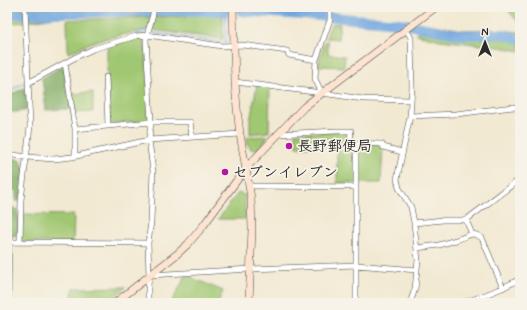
<svg xmlns="http://www.w3.org/2000/svg" width="527" height="310" font-family="Mynerve,'Klee One',sans-serif">
	<style>
		.green { fill: #a0c771; stroke: #66794e }
		.forest { fill: #80ac63; stroke: #566c47 }
		.lines { fill: none; stroke-linecap: round; stroke-linejoin: round }
		.stream { stroke: #72a7df; stroke-width: 1.5 }
		.river { stroke: #72a7df; stroke-width: 10 }
		.street-casing { stroke: #494844; stroke-width: 6 }
		.secondary-casing { stroke: #494844; stroke-width: 8 }
		.street { stroke: #fff; stroke-width: 5 }
		.secondary { stroke: #fde4d1; stroke-width: 7 }
		.poi-dot { fill: #b5179e; stroke: #f7f3e8; stroke-width: 1.5 }
		.labels { text-anchor: middle; stroke-width: 3.5; stroke-linejoin: round; paint-order: stroke }
		.poi-label { font-size: 15px; font-weight: bold; fill: #2b2b2b; stroke: #f7f3e8; text-anchor: start }
	</style>
	<rect width="100%" height="100%" fill="#f7f3e8"/>
	<filter id="ink" filterUnits="userSpaceOnUse"><feTurbulence type="fractalNoise" baseFrequency=".025" numOctaves="2"/><feDisplacementMap in="SourceGraphic" scale="8" xChannelSelector="R" yChannelSelector="G"/><feConvolveMatrix kernelMatrix="1 2 1 2 8 2 1 2 1" color-interpolation-filters="sRGB"/></filter>
	<filter id="wash" filterUnits="userSpaceOnUse"><feTurbulence type="fractalNoise" baseFrequency=".012" numOctaves="4" result="noise"/><feDisplacementMap in="SourceGraphic" scale="16" xChannelSelector="R" yChannelSelector="G"/><feGaussianBlur stdDeviation="0.9" result="paint"/><feColorMatrix in="noise" values="0 0 0 0 0 0 0 0 0 0 0 0 0 0 0 0 0 1.4 0 .05"/><feComposite in="paint" operator="in"/></filter>
	<g filter="url(#wash)">
		<rect width="100%" height="100%" fill="#f2e9d2"/>
		<path class="green" d="M7,7H226L227,16H221L223,17V39L152,30L156,17L187,16L55,17L16,23L7,22Z
			M505,7H520V24Z
			M152,17L149,29L95,41L68,53L67,20Z
			M331,24H340L338,39L326,38Z
			M428,24L463,30L492,29L520,32V51L499,47L440,40L416,34Z
			M144,35L151,120L108,124L107,48L136,36Z
			M325,41H328V54L345,56L344,67L319,66V60Z
			M257,85L270,86L269,132L250,134V121Z
			M93,92V112L75,113L72,94Z
			M351,131V143L382,144L383,147L381,183H337V146L297,147L295,133Z
			M268,136L260,148L252,150L248,145L247,138L249,137Z
			M238,193L245,195V219H218Z
			M21,214L74,215L73,243L20,242Z
			M186,275L223,291L218,303H171Z
			M126,287L106,303H72V295L74,288Z"/>
		<path class="forest" d="M65,65L72,109L46,110L42,78Z
			M24,88L29,102V110L16,112H7V96Z
			M7,157L21,160L25,171L21,200L16,202V191L7,188Z
			M12,207L17,209C18,216 20,224 20,232L17,235L7,238V208Z"/>
		<g class="lines">
			<path class="stream" d="M136,34L146,31L151,33L226,43V13L217,11L215,7
				M84,50L92,47
				M7,92L26,82"/>
			<path class="river" d="M241,11L320,16L399,23L462,35L502,34L520,39
				M7,14C80,13 152,10 225,11"/>
		</g>
	</g>
	<g filter="url(#ink)">
		<g class="lines">
			<defs>
				<path id="street" d="M406,29L411,38L412,87L410,116L397,179L399,188L411,207L414,223L418,260L415,289L410,303
					M65,63L75,129V156
					M106,77L108,126
					M235,82L322,93L363,99L411,100
					M28,83L76,57L93,49L136,36L147,35L222,46L243,45L287,51L289,55L316,60
					M322,93L315,79L316,60L330,20V7
					M410,116L456,114L513,107L520,108
					M75,129L151,122H190L192,137
					M278,134L336,131H351L350,143L382,144L383,147L402,152
					M356,144V303
					M7,154L27,157L54,159L72,157L149,140L240,134
					M249,186L356,187
					M466,220L520,179
					M414,223L443,220H466L472,234
					M7,242L148,243
					M20,242L21,200L30,127L25,7
					M417,248L439,245L456,240L472,234L477,235L482,238L503,288
					M150,275L251,269L356,265L417,270
					M482,297L484,303
					M8,303L9,242
					M148,303V286L149,275L148,243L151,222L153,171L149,140L151,122L146,39L153,14V7
					M462,303C482,297 501,289 520,279"/>
				<path id="secondary" d="M233,7L234,46L235,82L237,108L240,134L251,198L252,229L249,303
					M115,303L177,254L188,244L203,226L246,168L304,107L322,93L436,7"/>
			</defs>
			<use href="#street" class="street-casing"/>
			<use href="#secondary" class="secondary-casing"/>
			<use href="#street" class="street"/>
			<use href="#secondary" class="secondary"/>
		</g>
	</g>
	<g class="poi-dot">
		<circle cx="289" cy="146" r="4"/>
		<circle cx="225" cy="172" r="4"/>
	</g>
	<g class="labels">
		<g class="poi-label">
			<text x="297" y="151">長野郵便局</text>
			<text x="233" y="177">セブンイレブン</text>
		</g>
	</g>
	<rect width="527" height="310" fill="none" stroke="#f7f3e8" stroke-width="24"/>
	<g transform="translate(485 42)" stroke="#f7f3e8" stroke-width="3" paint-order="stroke">
	<path d="M0-3L7 15L0 10L-7 15Z" fill="#2b2b2b"/>
	<text y="-6" font-size="11" font-weight="bold" text-anchor="middle" fill="#2b2b2b">N</text>
	</g>
</svg>
